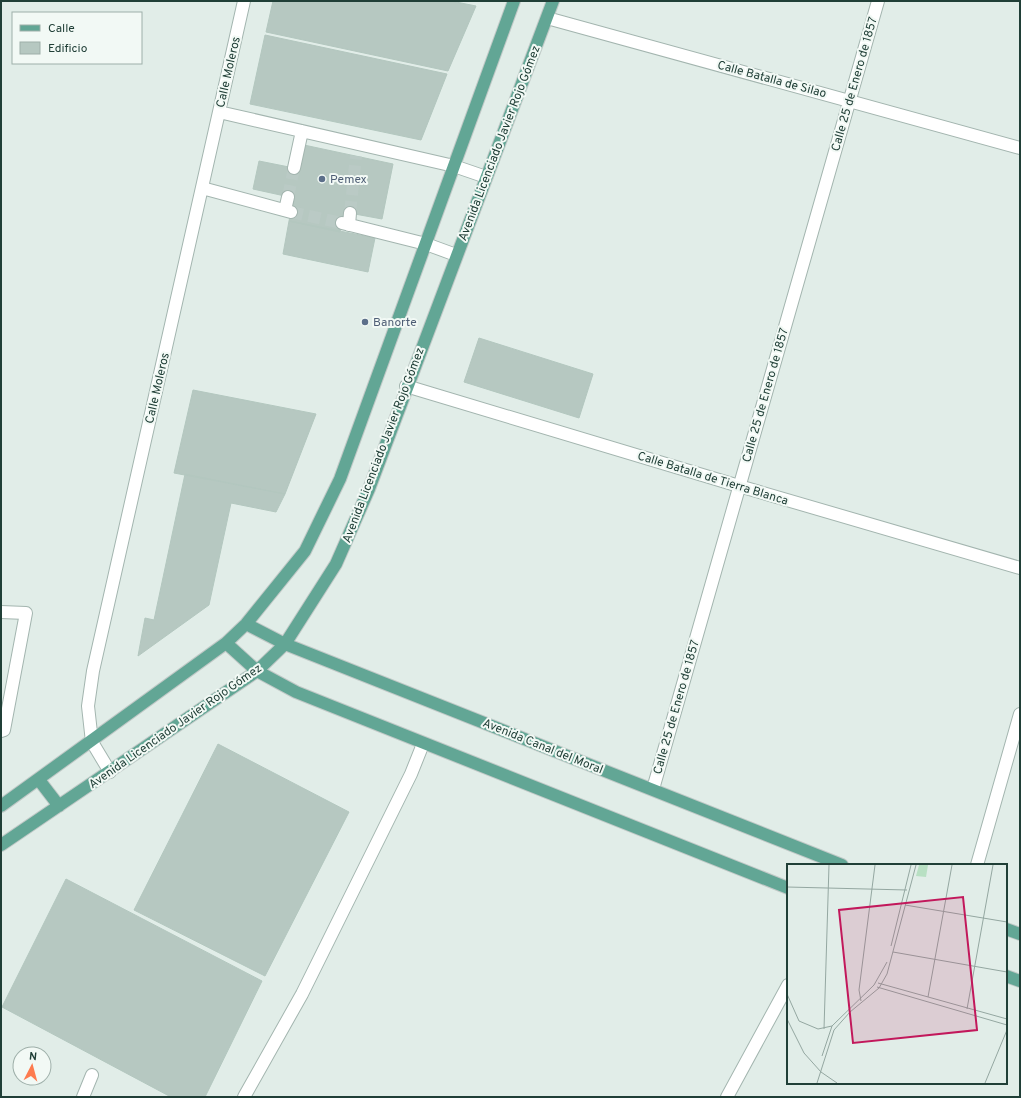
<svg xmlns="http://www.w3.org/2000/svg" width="1021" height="1098" font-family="Overpass,sans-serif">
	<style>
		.building { fill: #b6c8c1; stroke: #b3c7bf }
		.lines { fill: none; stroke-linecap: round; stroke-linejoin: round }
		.minor-tunnel { stroke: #bacac5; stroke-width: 12; stroke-dasharray: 12 6; stroke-linecap: butt }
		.minor-casing { stroke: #a3b5af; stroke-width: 14 }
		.major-casing { stroke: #c1c9c7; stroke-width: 14 }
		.minor { stroke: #fff; stroke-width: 12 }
		.major { stroke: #62a695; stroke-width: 12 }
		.service-dot { fill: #5c6f8a; stroke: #f2f9f5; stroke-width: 1.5 }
		.labels { text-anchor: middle; stroke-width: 4; stroke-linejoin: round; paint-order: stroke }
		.street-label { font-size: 12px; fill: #203f37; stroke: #f2f9f5 }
		.service-label { font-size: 12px; fill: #4e5e75; stroke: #f2f9f5; text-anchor: start }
		.inset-road { fill: none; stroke: #94a7a1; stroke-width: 1 }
		.view { fill: #c2185b; fill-opacity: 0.15; stroke: #c2185b; stroke-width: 2 }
		.inset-edge { fill: none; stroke: #203f37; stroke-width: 2 }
	</style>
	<rect width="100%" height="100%" fill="#e1ede8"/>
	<path class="building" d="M273,1H451L476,6L448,71L266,32Z
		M265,35L447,74L421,140L250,104Z
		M304,145L393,164L382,219L344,212L340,232L289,221L294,198L253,189L259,161L294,168Z
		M289,221L375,238L368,272L283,254Z
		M479,338L593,374L579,418L464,382Z
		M193,390L316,414L285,494L174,473Z
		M185,474L285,494L276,512L231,503L209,605L138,656L145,618L154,620Z
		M218,744L349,812L265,976L134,910Z
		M66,879L262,981L205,1097H171L2,1007Z"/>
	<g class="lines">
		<path class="minor-tunnel" d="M288,197L294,168
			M291,212L342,223
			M350,213L356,156"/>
		<defs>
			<path id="minor" d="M547,18L1020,148
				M219,112L454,166L486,177
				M294,168L302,131
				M202,188L291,212
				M285,210L288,197
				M342,223L426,244L456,255
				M349,225L350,213
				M406,386L739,486L1020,568
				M1,612L26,613L4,730L1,731
				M110,772L92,742L88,706L93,671L244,1
				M653,789L878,1
				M977,865L1020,714
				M83,1097L92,1075
				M244,1097L302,994L411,774L423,744
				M727,1097L788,985"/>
			<path id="major" d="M246,624L285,644L842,865
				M226,643L257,671L296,692L788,888
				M39,780L59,806
				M1,806L226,643L246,624L305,551L340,479L514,1
				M1,845L257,671L285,644L336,564L369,489L553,1
				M1006,929L1020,934
				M1006,976L1020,981"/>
		</defs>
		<use href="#minor" class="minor-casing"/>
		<use href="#major" class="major-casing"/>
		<use href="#minor" class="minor"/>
		<use href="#major" class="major"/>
	</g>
	<g class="service-dot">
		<circle cx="322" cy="179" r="4"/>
		<circle cx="365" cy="322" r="4"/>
	</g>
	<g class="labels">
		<g class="street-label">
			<text transform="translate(228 72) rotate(-77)" y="4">Calle Moleros</text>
			<text transform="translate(772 79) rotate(15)" y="4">Calle Batalla de Silao</text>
			<text transform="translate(854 84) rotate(-74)" y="4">Calle 25 de Enero de 1857</text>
			<text transform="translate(499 143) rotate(-69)" y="4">Avenida Licenciado Javier Rojo Gómez</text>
			<text transform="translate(157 388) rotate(-77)" y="4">Calle Moleros</text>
			<text transform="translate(765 395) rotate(-74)" y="4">Calle 25 de Enero de 1857</text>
			<text transform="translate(383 445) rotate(-69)" y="4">Avenida Licenciado Javier Rojo Gómez</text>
			<text transform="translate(713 478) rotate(17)" y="4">Calle Batalla de Tierra Blanca</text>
			<text transform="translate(676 707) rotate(-74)" y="4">Calle 25 de Enero de 1857</text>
			<text transform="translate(175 726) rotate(-35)" y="4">Avenida Licenciado Javier Rojo Gómez</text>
			<text transform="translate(543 746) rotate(22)" y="4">Avenida Canal del Moral</text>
		</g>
		<g class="service-label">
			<text x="330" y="183">Pemex</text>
			<text x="373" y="326">Banorte</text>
		</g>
	</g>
	<g transform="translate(787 864)">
		<rect width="220" height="220" fill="#e1ede8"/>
		<path d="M132,1H141L139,13L129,12Z" fill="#b8e0c3"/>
		<path class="inset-road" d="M0,23L120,26M118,41L220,58M104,82L124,1M106,88L220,108M91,119L220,155M90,123L220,161M0,130L12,157L31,165L45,162M141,133L165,1M74,137L72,126L88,1M180,145L206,1M0,155L17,189L34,208M37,165L42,1M35,192L45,162L87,121L100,98M34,208L50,219M30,219L47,166L63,148L92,124L100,110L129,1M198,219L220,166"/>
		<path class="view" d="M176,33L190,166L66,179L52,46Z"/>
		<rect width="220" height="220" class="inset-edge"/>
	</g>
	<rect width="1021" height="1098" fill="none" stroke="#203f37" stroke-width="4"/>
	<rect x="12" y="12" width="130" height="52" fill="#f2f9f5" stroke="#9eafa9"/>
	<rect x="20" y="25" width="20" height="6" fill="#62a695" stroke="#9eafa9"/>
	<text x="48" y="32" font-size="12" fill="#203f37">Calle</text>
	<rect x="20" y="42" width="20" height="12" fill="#b6c8c1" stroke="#9eafa9"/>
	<text x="48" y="52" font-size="12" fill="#203f37">Edificio</text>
	<g transform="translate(32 1066) rotate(6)"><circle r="19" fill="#f2f9f5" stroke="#9eafa9"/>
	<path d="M0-3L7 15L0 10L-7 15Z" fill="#fd7b4f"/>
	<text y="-6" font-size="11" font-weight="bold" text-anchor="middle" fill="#203f37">N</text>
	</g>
</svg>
